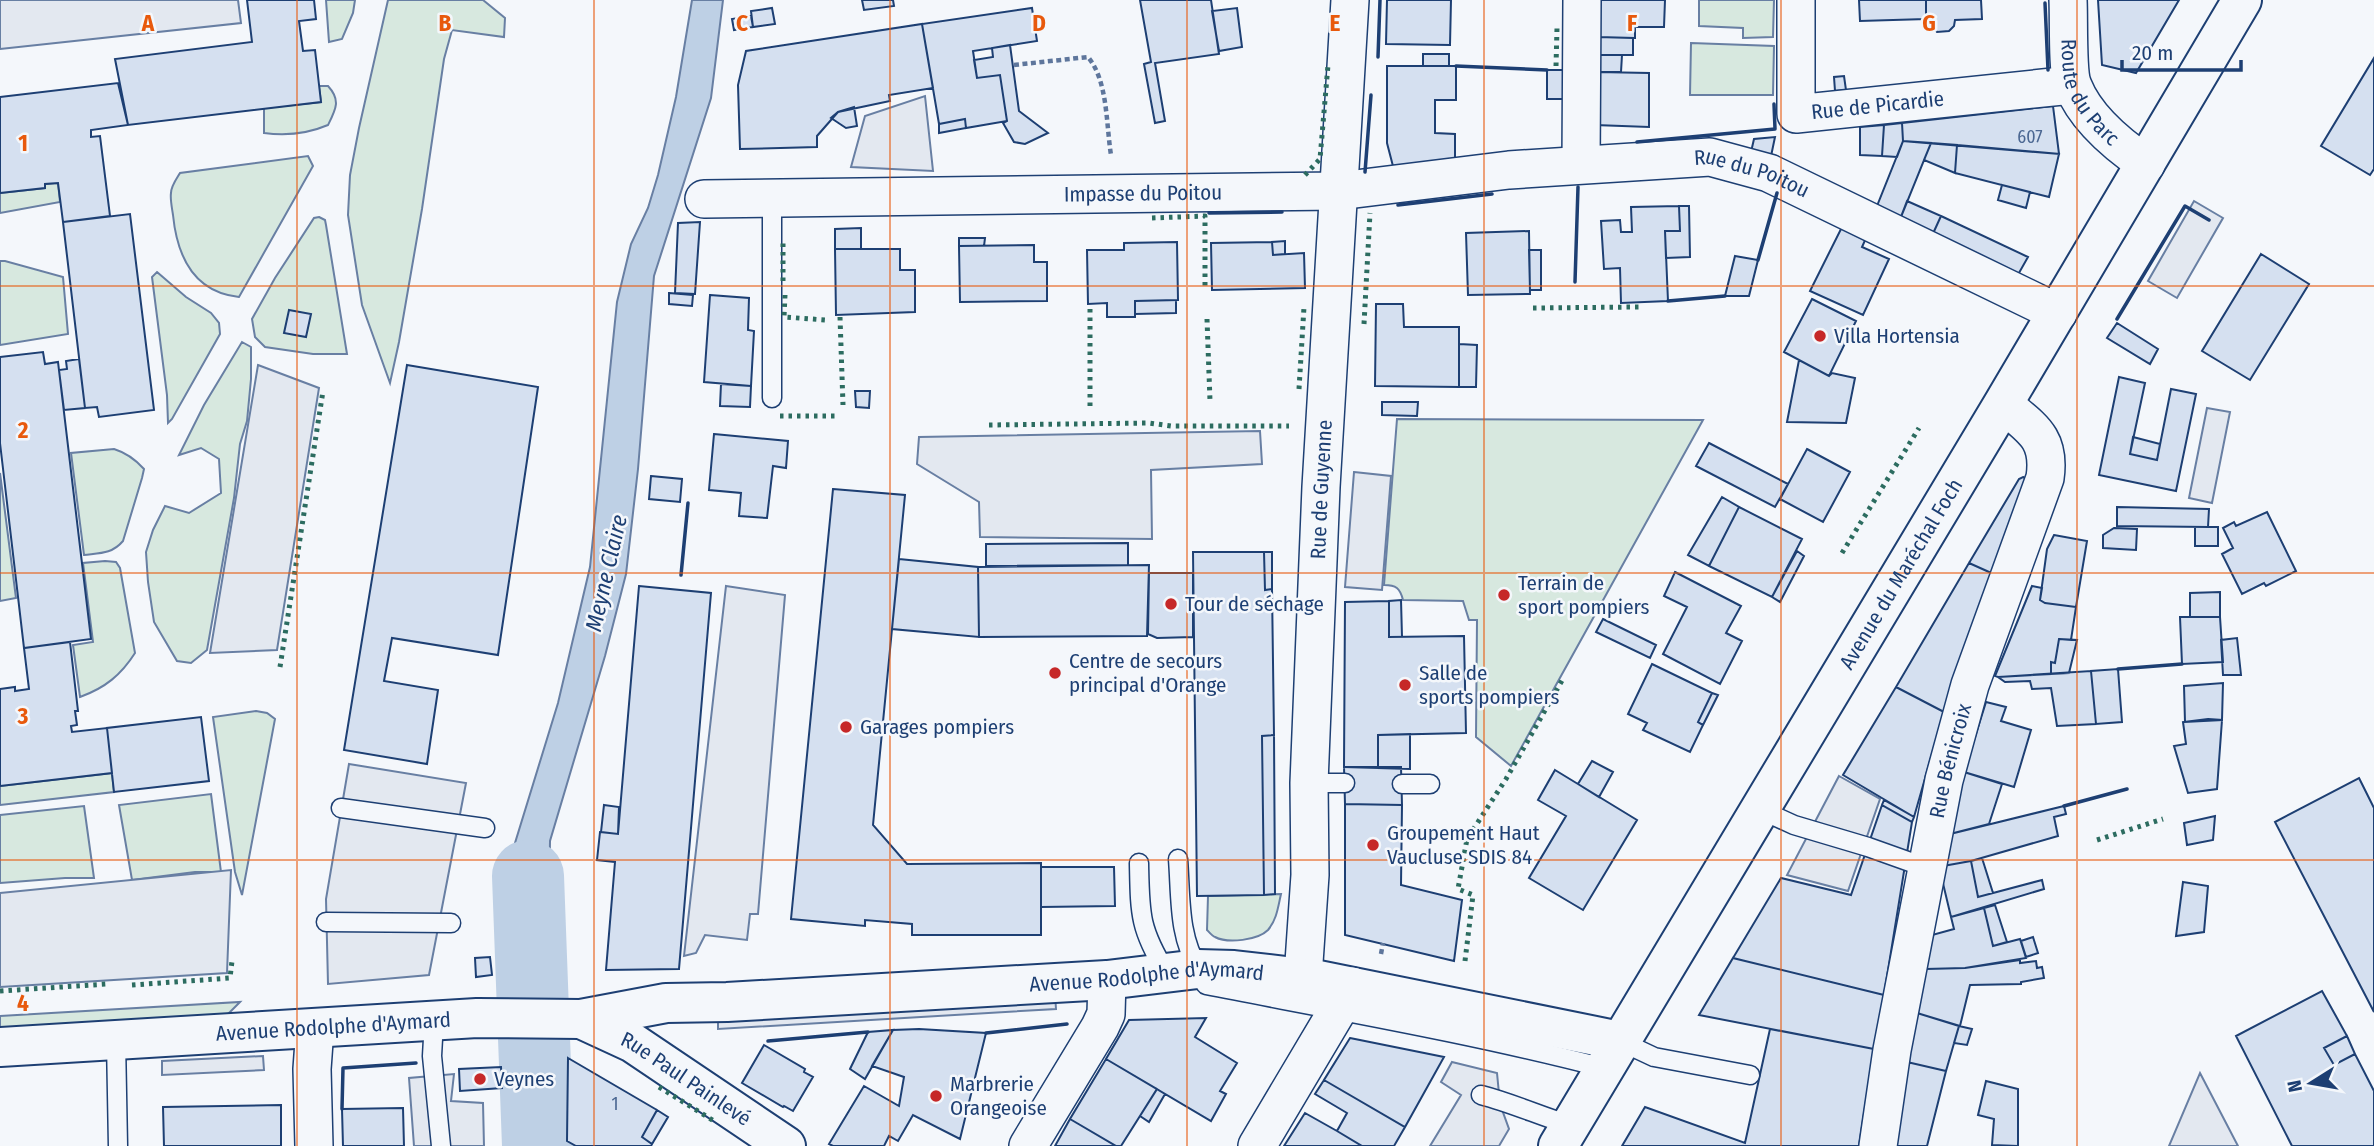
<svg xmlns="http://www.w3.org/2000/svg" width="2374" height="1146" font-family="'Fira Sans Condensed',sans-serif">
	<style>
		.green { fill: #d7e8df; stroke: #687fa3; stroke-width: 2 }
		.parking { fill: #e3e8f0; stroke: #687fa3; stroke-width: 2 }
		.water { fill: #bed0e5; stroke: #687fa3; stroke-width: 2 }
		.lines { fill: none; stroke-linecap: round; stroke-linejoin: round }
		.river { stroke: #bed0e5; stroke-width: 72 }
		.building { fill: #d5e0f0; stroke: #1d3f73; stroke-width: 2 }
		.lane-casing { stroke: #1d3f73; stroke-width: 21 }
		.street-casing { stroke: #1d3f73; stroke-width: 40 }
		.secondary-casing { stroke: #1d3f73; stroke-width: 42 }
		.primary-casing { stroke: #1d3f73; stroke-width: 42 }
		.path { stroke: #5e769c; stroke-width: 4.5; stroke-dasharray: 5 3.5; stroke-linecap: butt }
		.lane { stroke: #f4f7fb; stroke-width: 18 }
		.street { stroke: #f4f7fb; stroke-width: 37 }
		.secondary { stroke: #f4f7fb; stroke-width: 38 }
		.primary { stroke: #f4f7fb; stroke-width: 38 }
		.hedge { stroke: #2c6c60; stroke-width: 5; stroke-dasharray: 3.5 5; stroke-linecap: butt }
		.wall { stroke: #1d3f73; stroke-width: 3.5 }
		.grid { fill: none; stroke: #e8590c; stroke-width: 2; stroke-opacity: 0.55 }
		.poi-dot { fill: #c62828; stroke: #f4f7fb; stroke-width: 2.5 }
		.labels { text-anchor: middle; stroke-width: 5; stroke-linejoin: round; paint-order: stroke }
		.number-label { font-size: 18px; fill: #4b6792 }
		.street-label { font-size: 21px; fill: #1d3f73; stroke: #f4f7fb }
		.poi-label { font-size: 21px; fill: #1d3f73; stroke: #f4f7fb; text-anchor: start }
		.water-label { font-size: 23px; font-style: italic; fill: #1d3f73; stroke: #f4f7fb }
		.grid-label { font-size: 23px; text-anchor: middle; font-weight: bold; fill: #e8590c; stroke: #f4f7fb; stroke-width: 5; stroke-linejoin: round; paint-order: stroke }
	</style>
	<rect width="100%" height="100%" fill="#f4f7fb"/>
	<path class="green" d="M326,0H355L353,13L342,39L329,42Z
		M388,0H483L505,18L504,37L452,30L444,59L422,209L399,342L390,383L362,305L348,215L350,175L359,128Z
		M1699,0H1774L1773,37L1743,38V28L1699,26Z
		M1691,43L1774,46L1773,95H1690Z
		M319,86H328C341,100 336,109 328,125C307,134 287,136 264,133V108L321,102Z
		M308,156L313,166L239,297C193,292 177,255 173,215C172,208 170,199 171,193C171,186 177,178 180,173Z
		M58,183L60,202L0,213V193L45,188V184Z
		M319,217L325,220L326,225L347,354H313L265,347L255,337L252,319L275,278L314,218Z
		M0,261H5L63,277L68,334L0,345Z
		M157,272L186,297L211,313L219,323L220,334L172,419L168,423L167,395L152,277Z
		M242,342L251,347V379L247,421L240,444L234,498L207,650L191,663L177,661L154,622L148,582L146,552L153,530L165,506L189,513L221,493L219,459L201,448L179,455L204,405Z
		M1397,419L1703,420L1511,766L1476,737L1477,620H1469L1463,601L1403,600C1400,588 1396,585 1384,585Z
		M114,449C127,453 135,459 144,469L142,478L123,541C112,554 100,553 84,555L71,453Z
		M0,473L16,598L0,601Z
		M105,561L116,562L120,568L135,653C121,675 105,688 80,697L73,645L93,642L83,563Z
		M256,711L267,713L275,719L242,895L235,872L213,717Z
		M112,773L114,792L0,805V786Z
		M211,794L221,872H195L132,880L119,805Z
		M84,806L94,878H65L0,883V815Z
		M1281,894C1278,907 1277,919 1268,930C1258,940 1228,944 1215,937C1213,937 1208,931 1207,930L1208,896Z
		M240,1002L227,1015L0,1028V1016Z"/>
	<path class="parking" d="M0,0H238L241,23L0,49Z
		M925,96L933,171L851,167L865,116Z
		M2194,201L2223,218L2177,298L2148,281Z
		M258,365L319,388L277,650L210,653Z
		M2207,408L2230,412L2212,503L2189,498Z
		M1260,431L1262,464L1151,470L1152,539L980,537L979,502L917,464L919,437Z
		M1354,472L1391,476L1382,590L1345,587Z
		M726,586L785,595L758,914H750L747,940L705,935L696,953L684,956Z
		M349,764L466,783L429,975L328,984L326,899Z
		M1839,776L1880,799L1848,891L1787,875Z
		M231,870L227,973L0,987V893Z
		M1055,994L1056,1009L718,1029V1013Z
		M263,1056L264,1070L162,1075V1061Z
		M1452,1062L1497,1073L1500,1104L1509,1129L1499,1146H1430L1461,1095L1441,1082Z
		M2200,1073L2238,1146H2169Z
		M454,1074L451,1101L483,1103L484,1146H414L409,1078Z"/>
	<path class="water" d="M692,0H723L711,98L654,276L638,469L626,574L605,656L550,841L548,974L512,977L509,911L515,843L558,703L590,567L617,302L631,244L648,208L658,175L676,97Z
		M564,1060L567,1061L565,1146H524L521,1062Z"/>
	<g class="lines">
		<path class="river" d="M528,876L538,1146"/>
	</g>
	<path class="building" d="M247,0H314L316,19L299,21L303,51L315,50L321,102L128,125L115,59L252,42Z
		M862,0H893L894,6L864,10Z
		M1140,0H1211L1219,54L1155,63L1165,121L1155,123L1144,64L1151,62Z
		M1387,0H1451L1450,45L1386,44Z
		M1598,0H1665L1664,27H1635V38L1598,37Z
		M1859,0H1926V19L1860,21Z
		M1926,0H1981L1982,19L1955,20L1954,26L1949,31L1937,32L1926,19Z
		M2098,0H2179L2136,73L2102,65Z
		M772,8L775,24L753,27L751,11Z
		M1032,8L1037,41L973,51L977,78L1000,75L1007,121L966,128L965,119L939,124L922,24Z
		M1237,8L1242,47L1219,51L1212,11Z
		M751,16L753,27L734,30L732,19Z
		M922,24L933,88L889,95L890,101L838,112L817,136V147L740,149L738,85L746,51Z
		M1598,37L1633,38V55H1597Z
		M1010,45L1019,111L1048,133L1025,144L1014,142L1003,123L1007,121L1000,75L977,78L974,60L993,57L992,48Z
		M1423,54H1449V66H1423Z
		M1597,55H1622L1621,72H1597Z
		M2374,58V169L2370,175L2321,146Z
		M1387,66H1456V100H1435V133L1455,134V164L1394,170L1387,143Z
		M1547,70H1563V99H1547Z
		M1597,72L1649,73V127L1595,125Z
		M1844,76L1846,90L1835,91L1834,77Z
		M118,83L128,125L91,130V137L100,136L110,216L63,222L58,183L45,184V188L0,193V97Z
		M2053,106L2059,154L1903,141L1902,123Z
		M854,107L857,126L846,128L831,118L838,112Z
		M965,119L966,128L939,133V124Z
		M1902,123L1903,141L1897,157L1882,156L1884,125Z
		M1884,125L1882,156L1860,155V127Z
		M1775,137L1770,161L1751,152L1754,139Z
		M1903,141L1931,143L1899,222L1875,211Z
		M1931,143L1957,145L1955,173L1924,160Z
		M1957,145L2059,154L2049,197L1955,173Z
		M2002,185L2030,192L2026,208L1998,200Z
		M1907,201L1941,216L1931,238L1899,222Z
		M1679,206L1680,231H1665L1668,301L1621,303L1620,268L1604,269L1601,221L1620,220L1621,232H1632L1631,207Z
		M1679,206H1689L1690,257L1666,258L1665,231H1680Z
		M130,214L154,410L99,417L97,407L85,408L63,222Z
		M1941,216L2028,257L2015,280L1931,238Z
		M700,222L695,294L675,293L678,223Z
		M1843,225L1867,236L1862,247L1889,259L1863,315L1810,291Z
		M861,228V249H835V229Z
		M1529,231L1530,294L1468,295L1466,233Z
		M959,238H985L984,246H959Z
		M1285,241V254L1273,255L1272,242Z
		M1177,242L1178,300L1135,301V317H1107V303L1088,304L1087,250H1124V243Z
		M1272,242L1273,255L1304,253L1305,288L1212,290L1211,243Z
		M1034,245V262H1047V301L960,302L959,246Z
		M835,249H900V270H915V312L836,315Z
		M1529,250H1541V290H1530Z
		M2261,254L2309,284L2250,380L2202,351Z
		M1735,256L1758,260L1749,296H1725Z
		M669,293L693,295L692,306L669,304Z
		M710,295L749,298L748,330L754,331L751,386L704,382Z
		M1812,299L1856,321L1829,376L1784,352Z
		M1176,300V313L1135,314V301Z
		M1376,304H1403L1404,327H1459V387L1375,386Z
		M289,310L311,314L306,337L284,333Z
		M2117,323L2158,349L2150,364L2107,338Z
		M1459,344L1477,345L1476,387H1459Z
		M43,352L45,364L58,362L91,639L24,648L0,443V357Z
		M79,359L85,408L64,410L59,370L67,369L66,361Z
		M1799,360L1829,376L1832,373L1855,378L1846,423L1787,422Z
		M407,365L538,387L498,655L392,638L384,681L438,690L427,764L344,750Z
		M2119,377L2145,383L2130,454L2157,460L2171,389L2196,394L2176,491L2099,475Z
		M721,384L751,386L750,407L720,406Z
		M855,391H870L869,408L856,407Z
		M1382,402H1418L1417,416L1382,415Z
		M714,434L788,441L786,468L773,466L767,518L739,516L741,493L709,490Z
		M2133,437L2160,444L2157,460L2130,454Z
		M1709,443L1788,484L1775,507L1696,466Z
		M1807,449L1850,472L1823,522L1780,499Z
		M651,476L682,479L680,502L649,499Z
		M2023,477L2029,480L1998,576L1969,563L2019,479Z
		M833,489L905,495L873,825L907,864L1041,863V935H912V924L865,920V926L791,919Z
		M1722,497L1739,507L1709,566L1688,555Z
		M1739,507L1802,539L1772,597L1709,566Z
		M2117,507L2209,509L2208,527L2117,526Z
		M2267,512L2296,571L2266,586L2264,583L2242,594L2222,554L2233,548L2223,528L2234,522L2236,526Z
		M2195,527H2218V546H2195Z
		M2114,528L2137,529L2136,550L2103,548V535Z
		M2054,535L2087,541L2076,607L2045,603L2040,600L2047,549Z
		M1128,543V565L986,566V544Z
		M1797,551L1804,556L1780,602L1772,597Z
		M1193,552H1264L1265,590L1272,589L1274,735L1262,736L1264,895L1197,896Z
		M1264,552H1272V589L1265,590Z
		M899,559L978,567L979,637L892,629Z
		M1969,563L1998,576L1944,712L1896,687Z
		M1149,565L1147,636L979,637L978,567Z
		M1675,572L1741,606L1726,633L1742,641L1720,684L1663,654L1687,607L1664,596Z
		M1149,573H1193V637L1157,638L1148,634Z
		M639,586L711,593L679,969L606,970L615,862L597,860L600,832L618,834Z
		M2032,586L2042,588L2040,600L2045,603L2076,607L2071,640L2059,639L2055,663L2051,662V674L1998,677L1995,676Z
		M2220,592V617H2190V593Z
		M1401,600L1402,637H1389V601Z
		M1389,601V637L1464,636L1466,733L1378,735V768L1344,767L1345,602Z
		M2180,617H2220L2223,662L2182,664Z
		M1603,619L1656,645L1650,658L1596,632Z
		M2237,638L2241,675H2223L2221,640Z
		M2059,639L2077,640L2069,673L2051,674V662L2055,663Z
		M70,642L78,711H75L77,725L71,726L72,732L107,728L112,773L0,786V689L15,687V691L29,689L24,648Z
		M1652,664L1712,693L1698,722L1703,725L1690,752L1643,730L1647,723L1628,714Z
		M2118,669L2122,722L2096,724L2091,671Z
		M2091,671L2096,724L2057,726L2051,688L2032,689L2030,681L2005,682L1998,677Z
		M2223,683L2222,720L2185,722L2184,686Z
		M1896,687L1944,712L1914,817L1843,775Z
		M1712,693L1718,695L1703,725L1698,722Z
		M1986,702L2006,707L2001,721L2031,730L2014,787L1964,772Z
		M201,717L209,781L114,792L107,728Z
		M2208,719L2222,720L2217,789L2188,793L2174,746L2186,744L2183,722Z
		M1410,734V769L1378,768V735Z
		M1274,735L1275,894L1264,895L1262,736Z
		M1592,761L1613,772L1599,797L1578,784Z
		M1344,767H1401L1402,805L1345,804Z
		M1555,770L1637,820L1583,910L1529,878L1566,816L1538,800Z
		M1964,772L2002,784L1989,824L1946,835Z
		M2359,778L2374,808V1012L2275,822Z
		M1884,800L1914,817L1912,822L1882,805Z
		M1345,804L1402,805L1401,885L1462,900L1454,961L1345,935Z
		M604,805L619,807L618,834L601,832Z
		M1882,805L1912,822L1884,995L1733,958L1781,878L1851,895Z
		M2064,806L2066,814L2054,817L2058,836L1971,861L1943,866L1946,835Z
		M2215,816L2213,840L2187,845L2184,823Z
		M1982,858L1993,893L1978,897L1971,861Z
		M1971,861L1978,897L2042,880L2044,889L1951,917L1941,875L1943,866Z
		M1041,867H1114L1115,906L1041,907Z
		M2183,882L2208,886L2204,932L2176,936Z
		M1995,905L2007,942L1993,946L1984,908Z
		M1984,908L1993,946L2020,939L2026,958L1965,968L1926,969L1932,935L1954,929L1951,917Z
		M2033,937L2038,953L2026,957L2021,941Z
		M490,957L492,975L476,977L475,958Z
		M1733,958L1884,995L1874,1049L1699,1015Z
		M2020,960V963L2036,961L2037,968L2042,967L2044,978L2021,982V984L1970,985L1960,1026L1917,1013L1926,969L1965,968Z
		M2322,991L2347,1036L2324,1048L2334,1065L2355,1054L2374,1091V1146H2292L2236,1036Z
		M1917,1013L1959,1026L1946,1071L1907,1062Z
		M1206,1018L1195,1037L1237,1063L1220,1091L1226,1094L1211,1121L1106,1059L1129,1020Z
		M1959,1026L1972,1029L1967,1045L1954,1043Z
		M919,1029L986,1033L960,1139L913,1115L898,1141L889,1136L884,1146H833L829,1144L864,1086L899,1106L904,1077L872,1066L893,1030Z
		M1770,1029L1874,1049L1859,1146H1622L1645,1107L1745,1143Z
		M893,1030L865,1079L850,1069L868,1032Z
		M2347,1036L2355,1054L2334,1065L2324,1048Z
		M1350,1038L1444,1057L1405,1127L1324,1080Z
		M764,1045L805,1069L804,1072L813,1077L793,1111L784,1106L783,1107L742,1083Z
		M568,1058L657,1110L642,1137L652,1144L651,1146H576L567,1141Z
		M1106,1059L1157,1089L1121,1146H1116L1070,1119Z
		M1907,1062L1946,1071L1927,1146H1894Z
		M501,1067L502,1088L460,1091L459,1069Z
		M1324,1080L1405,1127L1394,1146H1362L1337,1131L1347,1113L1315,1094Z
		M1986,1081L2018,1089V1146L1992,1145L1994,1119L1978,1115Z
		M1157,1089L1165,1094L1149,1122L1140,1116Z
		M281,1105V1146H164L163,1107Z
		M403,1108L404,1146H343L342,1109Z
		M657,1110L668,1117L652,1144L642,1137Z
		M1305,1113L1337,1131L1362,1146H1284Z
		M1070,1119L1116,1146H1055Z"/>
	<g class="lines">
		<defs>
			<path id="lane" d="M772,198V398
				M1309,783H1345
				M1402,784H1430
				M341,808L485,828
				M1759,809L1794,825L1868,847L1927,868
				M1178,859C1181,897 1178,937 1199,969
				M1139,863C1140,913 1139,928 1166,972L1170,973
				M326,922L451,923
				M1206,985C1339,1011 1473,1034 1604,1068
				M434,1021L432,1056L441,1146
				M116,1041L118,1146
				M1620,1041L1654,1057L1750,1075
				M1481,1095C1512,1103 1540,1116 1570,1125"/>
			<g id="street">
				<path id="s1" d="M1796,0V114L2072,85"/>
				<path id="s2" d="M2068,0C2069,18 2067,73 2073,86C2086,119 2118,145 2146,164"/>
				<path d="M1581,164L1582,0"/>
				<path id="s3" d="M704,199L1339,191L1509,170L1710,157L1769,173L2058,313"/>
				<path id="s4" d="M1303,977L1310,875L1309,783L1321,487L1350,0"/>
				<path d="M314,1146L312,1069L315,1028"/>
				<path d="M1028,1146L1100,1027L1106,1014L1107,980"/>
				<path d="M1257,1146L1352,986"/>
				<path id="s5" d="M1878,1146L1892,1050L1944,780L1970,685L2045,478C2051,437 2031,428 2003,404"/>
			</g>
			<g id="secondary">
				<path id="s6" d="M581,1019L633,1043L786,1146"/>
				<path id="s7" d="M0,1047L477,1018L581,1019L666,1003L727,1002L1107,980L1198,969L1234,970L1319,980L1620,1041"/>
			</g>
			<g id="primary">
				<path id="s8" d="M1558,1146L2003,404L2242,0"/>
			</g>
		</defs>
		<use href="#lane" class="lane-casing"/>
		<use href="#street" class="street-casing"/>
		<use href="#secondary" class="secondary-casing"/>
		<use href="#primary" class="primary-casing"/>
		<path class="path" d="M1014,65L1088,57C1108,81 1106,124 1111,155
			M1381,954L1383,943"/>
		<use href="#lane" class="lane"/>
		<use href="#street" class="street"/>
		<use href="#secondary" class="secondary"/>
		<use href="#primary" class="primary"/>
		<path class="hedge" d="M1556,66L1557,28
			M1305,175L1320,159L1328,65
			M1152,218L1205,216V289
			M783,281V243
			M785,295L784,317L825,320
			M1533,308L1639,307
			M840,317L843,405
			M1207,319L1210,401
			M1364,324L1370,213
			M1299,389L1304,307
			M1090,406V306
			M780,416H837
			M989,425L1149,423L1171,426H1289
			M1842,553L1919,428
			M280,667L323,391
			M2097,840L2163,819
			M1465,961L1473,895L1458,889L1467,839L1506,779L1564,677
			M132,985L230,978L232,961
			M0,991L107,984
			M659,1087L714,1121"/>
		<path class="wall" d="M2045,3L2048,70
			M1378,57L1380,0
			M1456,66L1547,70
			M1637,142L1775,129L1774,104
			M1365,172L1371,95
			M1398,205L1492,194
			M1209,213L1282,212
			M1758,260L1777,193
			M1575,282L1578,187
			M1668,301L1725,296
			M2117,319L2185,206L2209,220
			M681,575L688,503
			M2118,669L2182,664
			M2064,806L2127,789
			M986,1033L1067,1024
			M768,1041L868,1032
			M342,1109L343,1068L416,1063"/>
	</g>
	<path class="grid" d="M297,0V1146M594,0V1146M890,0V1146M1187,0V1146M1484,0V1146M1781,0V1146M2077,0V1146M0,286H2374M0,573H2374M0,860H2374"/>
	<g class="poi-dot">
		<circle cx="1820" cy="336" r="7"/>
		<circle cx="1504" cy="595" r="7"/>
		<circle cx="1171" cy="604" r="7"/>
		<circle cx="1055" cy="673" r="7"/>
		<circle cx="1405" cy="685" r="7"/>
		<circle cx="846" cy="727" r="7"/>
		<circle cx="1373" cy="845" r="7"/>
		<circle cx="480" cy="1079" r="7"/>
		<circle cx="936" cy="1096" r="7"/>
	</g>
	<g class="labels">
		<g class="number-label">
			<text x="2030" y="143">607</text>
			<text x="615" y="1110">1</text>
		</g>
		<g class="street-label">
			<text dy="7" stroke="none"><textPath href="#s2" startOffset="98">Route du Parc</textPath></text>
			<text dy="7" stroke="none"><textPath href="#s1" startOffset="196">Rue de Picardie</textPath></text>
			<text dy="7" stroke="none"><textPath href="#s3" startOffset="1052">Rue du Poitou</textPath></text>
			<text dy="7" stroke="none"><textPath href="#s3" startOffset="439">Impasse du Poitou</textPath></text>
			<text dy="7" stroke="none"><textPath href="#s4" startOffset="488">Rue de Guyenne</textPath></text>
			<text dy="7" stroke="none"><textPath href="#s8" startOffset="667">Avenue du Maréchal Foch</textPath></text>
			<text dy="7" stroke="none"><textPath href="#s5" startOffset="392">Rue Bénicroix</textPath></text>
			<text dy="7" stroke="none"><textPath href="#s7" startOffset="1150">Avenue Rodolphe d'Aymard</textPath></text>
			<text dy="7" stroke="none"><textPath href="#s7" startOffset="334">Avenue Rodolphe d'Aymard</textPath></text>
			<text dy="7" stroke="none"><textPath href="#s6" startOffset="121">Rue Paul Painlevé</textPath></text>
		</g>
		<g class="poi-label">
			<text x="1834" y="343">Villa Hortensia</text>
			<text x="1518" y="590">Terrain de<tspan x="1518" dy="24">sport pompiers</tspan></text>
			<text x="1185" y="611">Tour de séchage</text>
			<text x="1069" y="668">Centre de secours<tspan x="1069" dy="24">principal d'Orange</tspan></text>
			<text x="1419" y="680">Salle de<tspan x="1419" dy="24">sports pompiers</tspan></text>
			<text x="860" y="734">Garages pompiers</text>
			<text x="1387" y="840">Groupement Haut<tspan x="1387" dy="24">Vaucluse SDIS 84</tspan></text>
			<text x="494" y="1086">Veynes</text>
			<text x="950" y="1091">Marbrerie<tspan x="950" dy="24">Orangeoise</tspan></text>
		</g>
		<g class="water-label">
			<text transform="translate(606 573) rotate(-77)" y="8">Meyne Claire</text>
		</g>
	</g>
	<g class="grid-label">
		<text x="148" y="31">A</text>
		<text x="445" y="31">B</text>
		<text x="742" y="31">C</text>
		<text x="1039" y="31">D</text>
		<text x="1335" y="31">E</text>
		<text x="1632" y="31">F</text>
		<text x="1929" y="31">G</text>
		<text x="23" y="151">1</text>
		<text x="23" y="438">2</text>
		<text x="23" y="724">3</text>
		<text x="23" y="1011">4</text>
	</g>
	<g transform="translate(2311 1083) rotate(259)" stroke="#f4f7fb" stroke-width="5" paint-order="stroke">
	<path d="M0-5L12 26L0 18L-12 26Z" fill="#1d3f73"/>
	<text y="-10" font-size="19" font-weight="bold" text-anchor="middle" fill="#1d3f73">N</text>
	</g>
	<path d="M2122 60v10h119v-10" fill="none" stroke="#1d3f73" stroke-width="3.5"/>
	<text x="2132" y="60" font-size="21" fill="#1d3f73" stroke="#f4f7fb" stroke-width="5" paint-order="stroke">20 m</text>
</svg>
